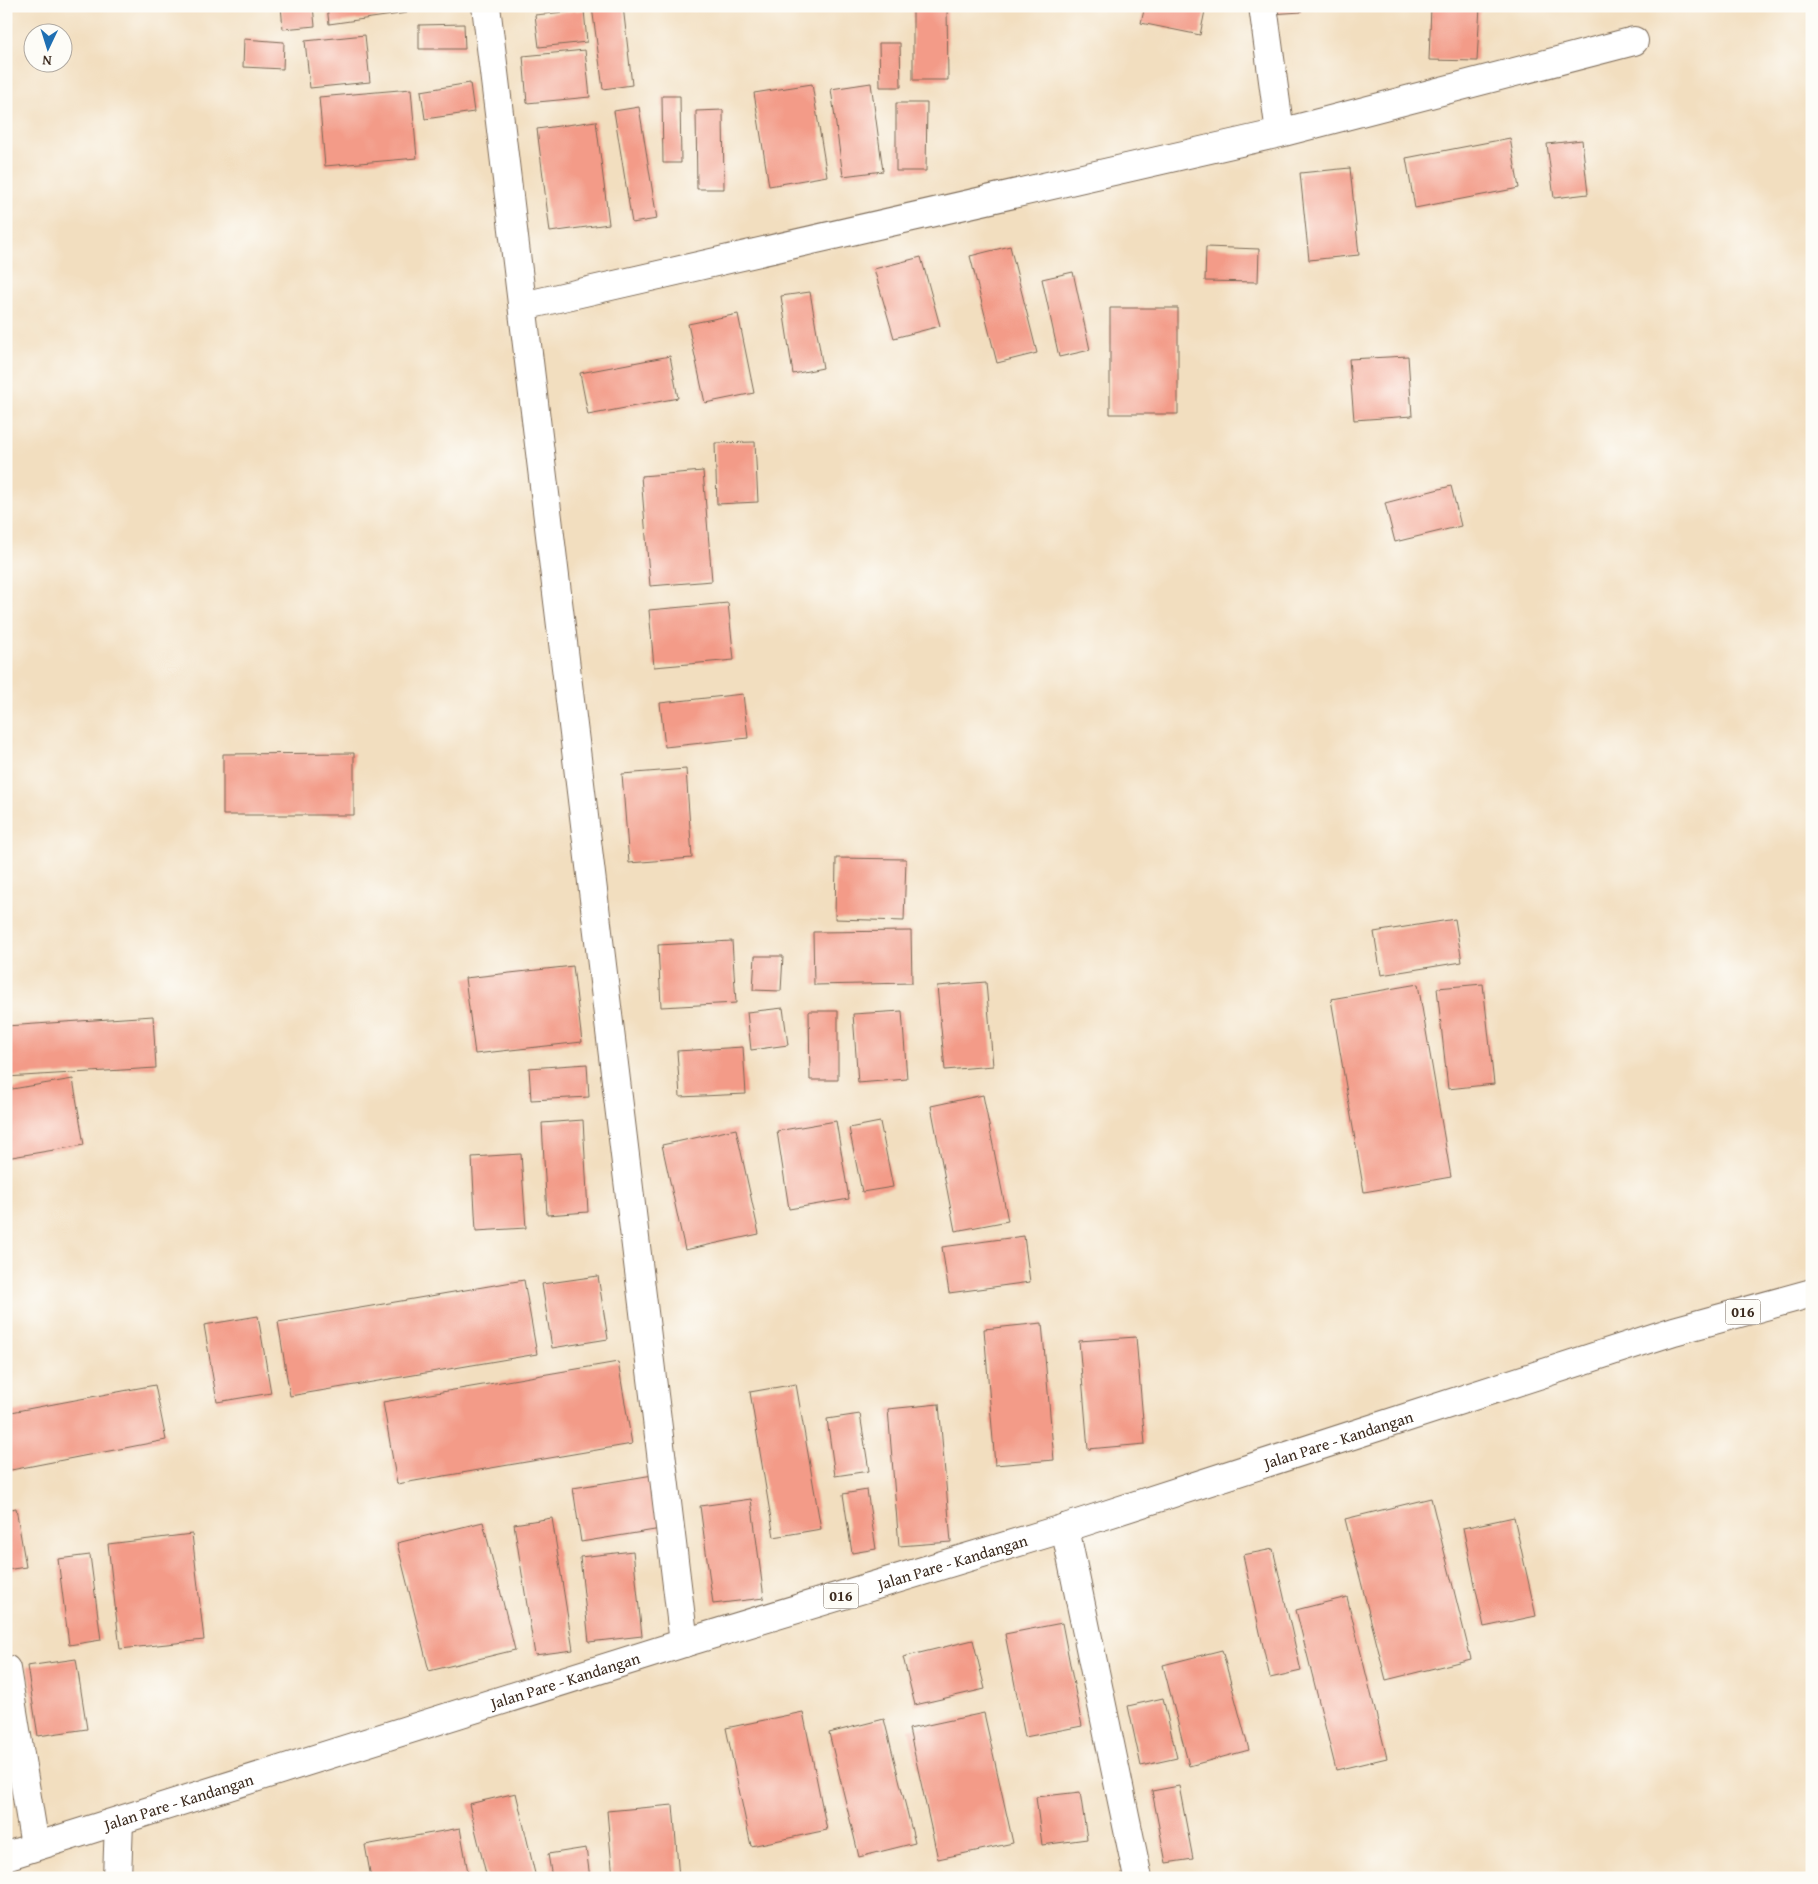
<svg xmlns="http://www.w3.org/2000/svg" width="1818" height="1884" font-family="'Gentium Book Plus',serif">
	<style>
		.building { fill: #f39b88 }
		.lines { fill: none; stroke-linecap: round; stroke-linejoin: round }
		.minor-casing { stroke: #7b6956; stroke-width: 30 }
		.primary-casing { stroke: #7b6956; stroke-width: 30 }
		.minor { stroke: #fff; stroke-width: 28 }
		.primary { stroke: #fff; stroke-width: 28 }
		.labels { text-anchor: middle; stroke-width: 5; stroke-linejoin: round; paint-order: stroke }
		.shield { fill: #fdfcf7; stroke: #75695f; stroke-width: 1 }
		.shield-label { font-size: 15px; font-weight: bold; fill: #3b2a1e }
		.street-label { font-size: 16px; fill: #3b2a1e; stroke: #fdfcf7 }
	</style>
	<rect width="100%" height="100%" fill="#fdfcf7"/>
	<filter id="ink" filterUnits="userSpaceOnUse"><feTurbulence type="fractalNoise" baseFrequency=".02" numOctaves="2"/><feDisplacementMap in="SourceGraphic" scale="10" xChannelSelector="R" yChannelSelector="G"/><feConvolveMatrix kernelMatrix="1 2 1 2 8 2 1 2 1" color-interpolation-filters="sRGB"/></filter>
	<filter id="wash" filterUnits="userSpaceOnUse"><feTurbulence type="fractalNoise" baseFrequency=".0096" numOctaves="4" result="noise"/><feDisplacementMap in="SourceGraphic" scale="20" xChannelSelector="R" yChannelSelector="G"/><feGaussianBlur stdDeviation="1.12" result="paint"/><feColorMatrix in="noise" values="0 0 0 0 0 0 0 0 0 0 0 0 0 0 0 0 0 1.4 0 .05"/><feComposite in="paint" operator="in"/></filter>
	<g filter="url(#wash)">
		<rect width="100%" height="100%" fill="#f2debf"/>
		<g id="blocks">
			<path class="building" d="M281,6H313L315,26L283,29Z
				M327,6H406L407,13L329,24Z
				M600,6H623L632,85L603,89L592,7Z
				M913,6H947L948,80H913Z
				M1145,6H1206L1200,35L1141,23Z
				M1271,6H1301V12L1272,14Z
				M1431,6H1480L1477,61L1429,60Z
				M584,10L587,42L539,47L535,15Z
				M464,24L465,49H419V25Z
				M365,35L370,82L310,88L305,41Z
				M244,39L284,42L283,69L243,67Z
				M879,43H900L901,87H880Z
				M585,50L590,97L527,103L523,56Z
				M470,83L474,112L425,119L421,91Z
				M871,83L883,171L843,176L831,89Z
				M812,84L827,176L769,186L754,93Z
				M411,89L417,158L325,166L319,97Z
				M662,96H680L681,163H663Z
				M896,103H927L926,171H896Z
				M639,107L657,219L632,223L614,111Z
				M723,110L724,189H697L696,111Z
				M596,121L609,224L550,232L537,129Z
				M1510,138L1519,188L1415,208L1406,158Z
				M1582,140L1588,194L1554,198L1547,144Z
				M1350,168L1359,255L1309,260L1300,173Z
				M1010,246L1037,353L997,363L970,256Z
				M1206,247L1259,249L1258,282L1205,281Z
				M921,257L940,326L894,338L874,269Z
				M1073,272L1090,350L1059,357L1042,279Z
				M810,292L823,368L793,374L781,296Z
				M1110,308H1178V414H1110Z
				M738,314L754,393L705,403L688,324Z
				M670,356L678,398L588,415L580,373Z
				M1408,356L1412,416L1354,420L1349,359Z
				M755,442L758,502L717,504L715,443Z
				M703,471L712,581L650,586L641,476Z
				M1451,486L1461,526L1395,542L1385,503Z
				M728,603L734,660L654,667L649,610Z
				M743,694L748,738L665,747L660,703Z
				M354,753V815H223V754Z
				M686,769L692,858L629,863L622,774Z
				M836,858L906,859L904,921L835,919Z
				M1455,919L1462,962L1381,975L1374,932Z
				M911,931L912,983L814,985L813,932Z
				M732,941L736,1003L661,1007L658,945Z
				M755,956H783L781,991L753,990Z
				M573,966L582,1042L475,1054L465,978Z
				M986,982L993,1066L945,1070L937,986Z
				M1418,984L1451,1177L1364,1192L1331,999Z
				M1483,984L1494,1084L1448,1089L1437,988Z
				M783,1008L788,1045L751,1050L747,1012Z
				M809,1011H838V1080H810Z
				M902,1011L907,1079L858,1083L853,1014Z
				M153,1016L156,1068L6,1077V1026Z
				M743,1047L746,1094L680,1097L677,1051Z
				M587,1064L589,1097L531,1100L529,1068Z
				M73,1079L84,1145L6,1158V1090Z
				M983,1095L1008,1221L955,1231L931,1106Z
				M583,1120L588,1212L547,1215L542,1123Z
				M836,1121L849,1199L789,1209L777,1131Z
				M880,1122L893,1187L862,1192L849,1128Z
				M736,1129L759,1234L685,1250L662,1145Z
				M521,1154L526,1228L476,1231L472,1157Z
				M1024,1236L1030,1282L949,1293L942,1247Z
				M598,1276L608,1339L552,1348L542,1284Z
				M524,1280L537,1354L290,1396L278,1322Z
				M258,1316L271,1393L217,1402L204,1325Z
				M1042,1323L1054,1460L995,1465L984,1329Z
				M1136,1337L1145,1444L1088,1449L1079,1341Z
				M618,1362L632,1444L397,1484L383,1402Z
				M796,1384L821,1529L774,1537L750,1392Z
				M155,1385L166,1440L6,1471V1413Z
				M939,1404L951,1542L899,1546L888,1409Z
				M860,1414L869,1471L835,1476L827,1419Z
				M653,1475L661,1529L581,1542L573,1488Z
				M867,1490L876,1549L852,1553L843,1494Z
				M1431,1498L1471,1659L1386,1680L1345,1519Z
				M751,1499L764,1598L713,1604L700,1506Z
				M16,1508L26,1567L6,1570V1510Z
				M1514,1517L1536,1616L1484,1627L1463,1528Z
				M552,1518L573,1650L535,1655L514,1524Z
				M483,1522L515,1650L429,1671L397,1543Z
				M192,1534L204,1640L120,1649L108,1544Z
				M1273,1549L1301,1671L1270,1678L1243,1555Z
				M633,1551L642,1636L589,1642L580,1557Z
				M90,1555L101,1640L69,1645L58,1559Z
				M1347,1597L1387,1758L1336,1770L1296,1610Z
				M1062,1623L1082,1726L1025,1737L1005,1634Z
				M973,1640L985,1689L915,1705L903,1657Z
				M1222,1650L1249,1750L1189,1766L1163,1665Z
				M76,1659L87,1729L38,1736L27,1666Z
				M1163,1698L1177,1758L1141,1766L1128,1706Z
				M803,1712L827,1830L751,1846L726,1728Z
				M984,1713L1013,1843L938,1859L909,1729Z
				M884,1719L915,1843L859,1857L829,1733Z
				M1179,1786L1193,1859L1166,1863L1152,1791Z
				M1080,1792L1087,1839L1042,1845L1036,1797Z
				M516,1793L536,1878H487L469,1804Z
				M673,1805L679,1878H613L607,1811Z
				M460,1828L469,1878H371L365,1845Z
				M586,1848L590,1878H552L548,1854Z"/>
		</g>
	</g>
	<g filter="url(#ink)">
		<use href="#blocks" fill-opacity="0" stroke="#7b6956" stroke-width="1"/>
		<g class="lines">
			<defs>
				<path id="minor" d="M486,6L684,1643
					M1263,6L1280,133
					M523,306L1280,133L1634,41
					M1065,1528L1138,1878
					M6,1669L35,1846
					M117,1878L119,1821"/>
				<g id="primary">
					<path id="s1" d="M6,1856L684,1643L1065,1528L1674,1331L1812,1293"/>
				</g>
			</defs>
			<use href="#minor" class="minor-casing"/>
			<use href="#primary" class="primary-casing"/>
			<use href="#minor" class="minor"/>
			<use href="#primary" class="primary"/>
		</g>
	</g>
	<g class="labels">
		<g class="shield">
			<rect x="1725.5" y="1299.5" width="35" height="25" rx="4"/>
			<rect x="823.5" y="1583.5" width="35" height="25" rx="4"/>
		</g>
		<g class="shield-label">
			<text x="1743" y="1317">016</text>
			<text x="841" y="1601">016</text>
		</g>
		<g class="street-label">
			<text dy="6" stroke="none"><textPath href="#s1" startOffset="1396">Jalan Pare - Kandangan</textPath></text>
			<text dy="6" stroke="none"><textPath href="#s1" startOffset="991">Jalan Pare - Kandangan</textPath></text>
			<text dy="6" stroke="none"><textPath href="#s1" startOffset="586">Jalan Pare - Kandangan</textPath></text>
			<text dy="6" stroke="none"><textPath href="#s1" startOffset="181">Jalan Pare - Kandangan</textPath></text>
		</g>
	</g>
	<rect width="1818" height="1884" fill="none" stroke="#fdfcf7" stroke-width="25"/>
	<g transform="translate(48 48) rotate(184)"><circle r="24" fill="#fdfcf7" stroke="#afa8a0"/>
	<path d="M0-4L9 19L0 12L-9 19Z" fill="#1f6fb2"/>
	<text y="-8" font-size="14" font-weight="bold" text-anchor="middle" fill="#3b2a1e">N</text>
	</g>
</svg>
